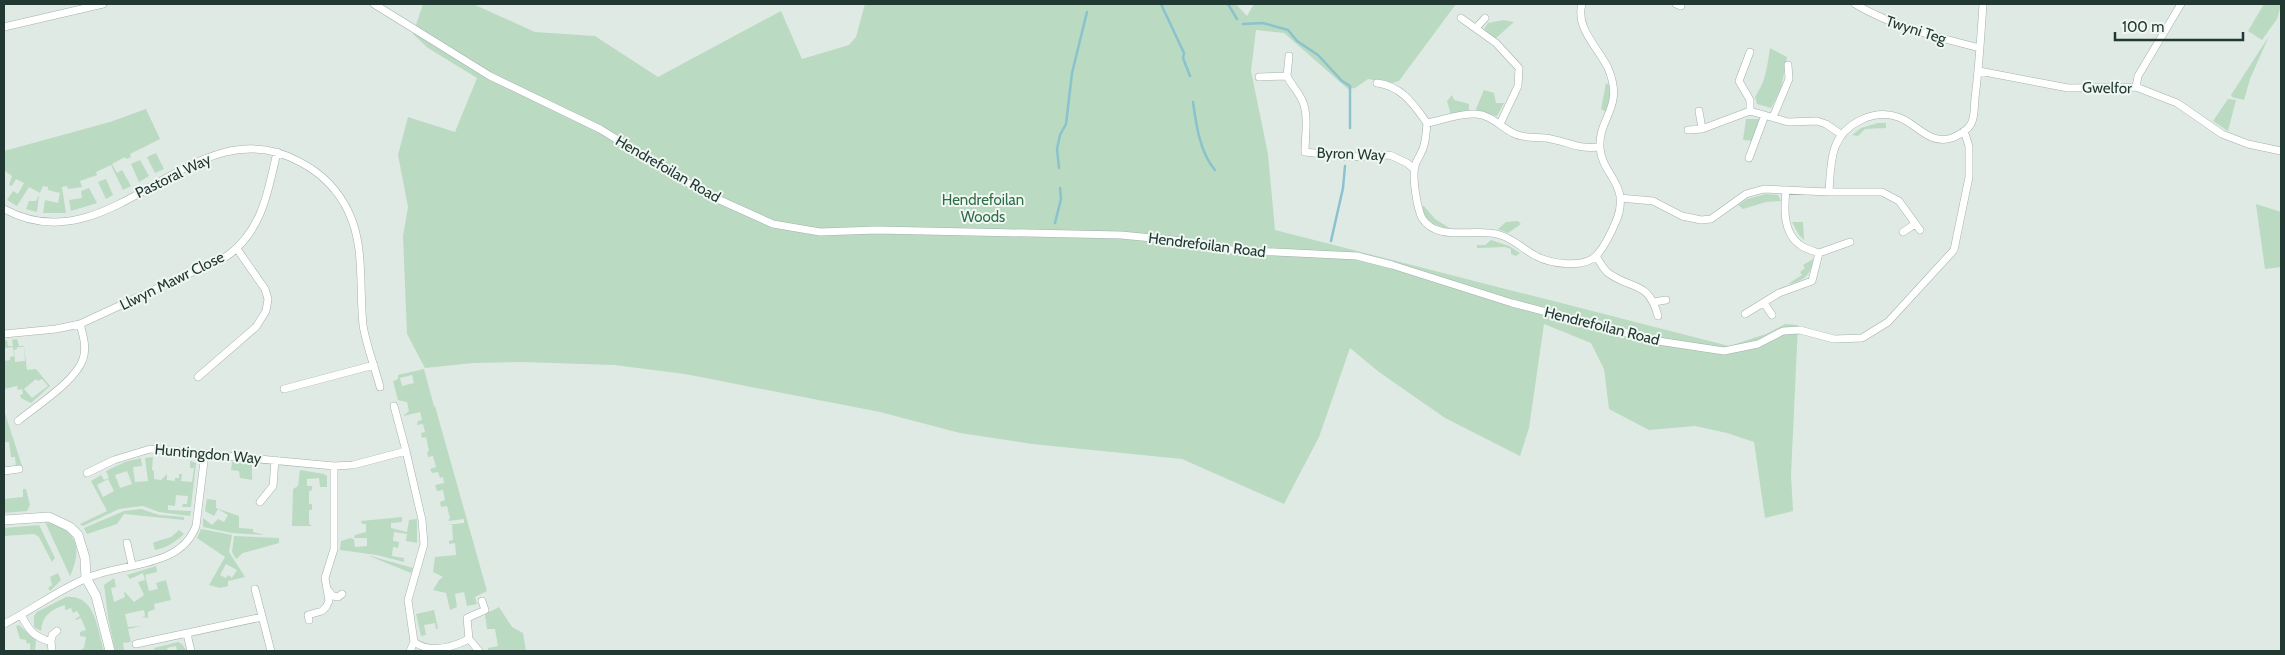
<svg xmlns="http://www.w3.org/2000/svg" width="2285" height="655" font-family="Cabin,sans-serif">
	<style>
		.green { fill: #badac2; fill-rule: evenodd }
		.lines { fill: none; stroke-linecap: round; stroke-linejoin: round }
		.stream { stroke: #8ac3cd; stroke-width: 2.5 }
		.minor-casing { stroke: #a3b1ac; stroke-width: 8 }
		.tertiary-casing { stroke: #a3b1ac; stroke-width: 10 }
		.minor { stroke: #fff; stroke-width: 7 }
		.tertiary { stroke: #fff; stroke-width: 9 }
		.labels { text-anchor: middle; stroke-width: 4; stroke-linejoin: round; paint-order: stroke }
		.street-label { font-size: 15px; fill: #223933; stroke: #f0f7f3 }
		.park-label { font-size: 15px; fill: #2e6e46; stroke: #f0f7f3 }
	</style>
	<rect width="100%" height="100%" fill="#e0eae5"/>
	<path class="green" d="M423,4H473L535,32L595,36L658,77L781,11L802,59L849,45L856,37L865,4H1236L1247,16L1254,4H1456L1399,81L1392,83L1368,79L1355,88L1348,89L1284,33L1256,30L1251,71L1268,154L1275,230L1729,346L1766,334L1785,324L1798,325L1791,475L1793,511L1765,518L1754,442L1727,433L1695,426L1649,430L1609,409L1604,369L1591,343L1544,324L1529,428L1520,456L1445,418L1379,372L1350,348L1319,437L1284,504L1182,459L1032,444L960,433L880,412L685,374L614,365L522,362L473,363L425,368L407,334L403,236L408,207L398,155L408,117L455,132L477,78L428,48L413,34Z
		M2264,4L2281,5L2277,19L2262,40L2248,31Z
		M1504,20L1514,22L1495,39L1484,29L1488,23Z
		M2269,36L2250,79L2244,100L2232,97L2231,95Z
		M1770,48L1787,57L1781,89L1771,108L1757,104L1755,97C1766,81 1767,67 1770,48Z
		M1606,83L1609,85L1610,95L1606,112L1601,109Z
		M1484,90L1494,93L1496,103H1504L1497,116L1475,111Z
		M1452,95L1454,100L1469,104V111L1451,115L1447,101Z
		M2228,99L2236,100L2228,131L2213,121Z
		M146,109L160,139L130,154L131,157L126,159L125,157L112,164L117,173L122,170L131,186L123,190L111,165L96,172L97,175L80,181L82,187L68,189L67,186L62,187L66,213H43L45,200L58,203L60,193L48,190V187L43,186L40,193L29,187L17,206L7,200L13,191L18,194L24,183L16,179L12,186L9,185L12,176L5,171L4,172V151L110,122Z
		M1746,119H1760L1754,141L1743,140Z
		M1878,123H1886V128L1865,129L1858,136L1852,135L1861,128Z
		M156,153L164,169L155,173L147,157Z
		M140,160L149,176L139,182L131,164Z
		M106,179L113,195L106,199L98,182Z
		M89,188L97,203L71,211L69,200L82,198L81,191Z
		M1766,194L1778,195L1781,201L1766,202L1743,209L1738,205L1747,199Z
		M39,195L37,212L26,209L29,201H36Z
		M2256,204L2281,212V267L2265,269Z
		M1423,205L1435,219L1451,229C1438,227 1420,220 1423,205Z
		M1518,221L1521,224L1508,233L1498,229L1506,222Z
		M1792,222H1803L1804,240L1799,235Z
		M1491,240L1509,246L1520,253L1516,256L1511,254V249L1505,247L1477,248V245H1485Z
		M1813,259C1812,274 1803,282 1788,284L1802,275L1800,272L1805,268L1803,265Z
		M17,339L19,346H24L27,370L36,369L50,386L31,403L21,398L20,395L23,394L22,389L18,390L17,386L4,389V361L10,360V357L14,356L13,347L4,348V341L7,340L8,346H13L12,340ZM17,347H24L25,361L15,362L14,350L17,349ZM36,379L38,381L42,379L48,386L32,398L24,389Z
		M424,369L434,406L431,407L435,406L487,591L475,597L477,604L467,606L464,592L455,594L457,607L450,610L446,593L433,590L439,580L443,577L433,572L435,557L456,555L455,543L449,544V541L453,540L452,525H446L464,523V519L448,521L450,518L447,506L441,507L440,502L445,500L443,490L437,491L435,485L444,483L443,477L440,478L438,472L432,473L430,469L436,467L433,456L428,457L427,452L429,451L426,437L422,438L421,433L425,432L423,424L417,425L418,421L422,420L420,412L403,416L409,411L407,402L398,400L393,381L398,379V375ZM412,375L414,383L402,386L400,378Z
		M4,410L22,466H16L15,457H11L9,442H4Z
		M153,457L152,470L154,471V479L161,480L167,474V480L175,481V478H179V474H182L181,481L192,482L194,468H190V461L196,463L191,507H182L183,504H187L188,496L176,495L175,506L168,505V510L191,511L190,516L159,512L143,506L134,507L119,509L83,526L80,524L107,511L91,481L101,475L104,480L109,478L106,471L125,462L141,458L142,466L133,467L135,482L148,481L145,458ZM127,471L132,484L120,488L115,475ZM108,479L114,491L103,497L97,485Z
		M232,462L252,464V480L240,478L239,471L231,470Z
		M300,470L324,474L327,476V487H320L319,478L307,479V486H312V490L309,491V504H312V510H309V524L312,526H292L293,489L298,486Z
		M23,489H26L30,505L27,511L4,513V499L23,497Z
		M207,499L216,500V508L239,516V528L253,529V532L265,535L232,533L203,527V518L212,525L218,519L224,522L228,515L218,509L214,516L205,511Z
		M141,509L159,515L184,517V520L124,514L117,524L87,534L84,528L124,511Z
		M402,517V522L391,523V528L407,532L409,520L417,519V543L406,541L407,534L394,532L393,541L399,542L398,548L393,547L392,556L404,558V562L377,555L340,550L341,541L350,538L354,539L355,547L367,546V538H354L355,535L366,532V524H362L361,521Z
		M45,522C77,529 83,548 70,576Z
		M39,525L55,558L52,562L39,537L34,534L4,536V528Z
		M201,529L232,535L229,552L245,577L228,581V586L220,588L209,585L225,557L197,538ZM226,564L237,570L232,578L228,575L226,578L220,575Z
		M179,530L184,534C175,542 167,548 155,550L153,543L155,542L171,537Z
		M234,536L279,538V543L243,553L236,559L232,552Z
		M367,555L413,568L411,573L406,571Z
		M156,566L157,572L145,575L149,591L158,589L156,583L166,580L171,600L154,604L155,609L148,612V618L142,617L145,616L144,610L125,614L128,627L142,626L128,629L131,642L123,643L124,651H115L108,617L104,585L114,578L116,587L111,588L114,602L125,597L124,591L134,602L144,595L138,582L145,580L143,573L130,579L127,575Z
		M58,573L61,580L50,591L48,588L52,585L50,577Z
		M66,597C96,594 97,630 104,651L81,650L84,648L86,637L80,636V632L86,630L81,618L76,620L75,619L80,616L77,611L73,613L71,608L65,610V605C51,609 42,616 41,631L34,627V616L37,612Z
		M499,607L512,627L523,633L526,651L488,650V648L498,646L495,629H487L485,614Z
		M434,610L438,629H436L435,623L424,625L426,635L421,636L416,614Z
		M19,625L36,640L35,651H30V643L27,644L26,640L20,639L16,626Z
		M178,642L182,644L186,650L177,651L176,646L167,648L168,651H155L154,648Z"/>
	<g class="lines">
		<path class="stream" d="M1161,4L1184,53L1183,58L1190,76
			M1228,4L1237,19
			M1243,24L1263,23L1288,30L1297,41L1318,55L1342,81L1350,86V128
			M1193,102C1196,124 1200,153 1215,170
			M1059,168L1057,149L1060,135L1066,124L1072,73L1087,12
			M1055,223L1061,199L1060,188
			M1331,241L1343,188L1345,166"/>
		<defs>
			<path id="minor" d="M374,4L490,76L600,129L704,193L773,224L820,232L877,230L1121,235L1173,240L1232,250L1357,256L1392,265L1512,303L1658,341L1724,351L1758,344L1783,331L1800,330L1834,339L1862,338L1888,322L1954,250L1969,177V146L1964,131
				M1676,4L1681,6
				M1855,4C1894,27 1936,37 1980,48
				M1461,18L1496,43L1519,68L1518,86L1500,124
				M4,27L103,4
				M1476,28L1485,18
				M1979,71L2068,88L2136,87L2177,103L2222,134L2248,144L2281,151
				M1287,76C1291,85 1298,91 1302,100C1309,114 1305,137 1305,152L1350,157L1390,155L1407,163L1414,169
				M1259,77L1287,76L1289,56
				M1377,83C1402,86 1414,105 1427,123C1426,133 1426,145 1421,153C1419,158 1416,161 1415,166C1412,177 1417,208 1422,218C1437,243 1477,227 1500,235C1514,239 1524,250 1536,256C1551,264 1584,269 1597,255C1605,246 1612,231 1617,219C1630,184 1602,175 1600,148C1598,117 1625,108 1608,68C1598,47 1575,28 1582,4
				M2136,87L2138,76L2181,4
				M1699,111L1702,129
				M1750,111V100L1739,81L1750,52
				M1773,117L1789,79L1788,65
				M1427,123C1442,120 1460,113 1476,114C1491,115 1501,127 1513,133C1526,140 1539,136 1551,139C1573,143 1575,149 1600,147
				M1688,130L1702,129L1750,111L1788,122L1817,121L1826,124L1842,135
				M1749,158L1765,115
				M1786,190C1784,209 1783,233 1800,245C1806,249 1813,251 1819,253L1850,242
				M1829,192C1830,178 1830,161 1835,147C1844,123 1874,109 1898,117C1918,124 1928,145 1952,138C1959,135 1967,131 1971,124C1975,117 1974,107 1975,98C1979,67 1981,35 1983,4
				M1620,198L1653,201L1682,216L1701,220L1711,219L1746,194L1764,189L1829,192H1882L1899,201L1920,230
				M4,209C114,269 193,102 300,162C321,173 339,191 349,213C365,247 359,288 363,325C366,345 375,367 380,387
				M1903,232L1915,224
				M1596,256C1599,261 1603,268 1607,272C1631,291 1648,279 1658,316
				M1654,302L1666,300
				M1764,303L1772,315
				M1745,314L1779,293L1812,281L1819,253
				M4,334L56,329L80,324L227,256C262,231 268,192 277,152
				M198,377L256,327L266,311L268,299L265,289L237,249
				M284,389L374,365
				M394,406L406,451
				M18,421C36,406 76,381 83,359C87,348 83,335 80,324
				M4,471L19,469
				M87,473L114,460L150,449L334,466L353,465L406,451L422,520L424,544L408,600L414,642
				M260,502L273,486L275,460
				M127,543L132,565
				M255,589L271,651
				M327,589L333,596L338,597L342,594
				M21,615C30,632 33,636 51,642L52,635L57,631
				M309,620L308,615L322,611L326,607L329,601L325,578L334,549V466
				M4,624C32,610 58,590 87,578C123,562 180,569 196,526L205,453
				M187,634L191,651
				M51,642L52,651
				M136,644L262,617
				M410,651L414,642C431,654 453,647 469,639
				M479,651L469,639L467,618L485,610L482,601"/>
			<path id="tertiary" d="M4,520L49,517L70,527L78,535L85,558L86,578L96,596L110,651"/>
		</defs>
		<use href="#minor" class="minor-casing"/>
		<use href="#tertiary" class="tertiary-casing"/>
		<use href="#minor" class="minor"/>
		<use href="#tertiary" class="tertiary"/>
	</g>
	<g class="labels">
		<g class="street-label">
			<text transform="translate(1916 30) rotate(18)" y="5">Twyni Teg</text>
			<text transform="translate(2107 88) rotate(1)" y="5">Gwelfor</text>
			<text transform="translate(1351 154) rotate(2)" y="5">Byron Way</text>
			<text transform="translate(668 169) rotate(30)" y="5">Hendrefoilan Road</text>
			<text transform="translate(173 176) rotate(-26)" y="5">Pastoral Way</text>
			<text transform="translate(1207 245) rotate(7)" y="5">Hendrefoilan Road</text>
			<text transform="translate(172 281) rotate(-26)" y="5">Llwyn Mawr Close</text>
			<text transform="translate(1602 326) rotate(14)" y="5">Hendrefoilan Road</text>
			<text transform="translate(208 454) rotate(5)" y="5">Huntingdon Way</text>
		</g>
		<g class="park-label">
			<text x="983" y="205">Hendrefoilan<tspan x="983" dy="17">Woods</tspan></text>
		</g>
	</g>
	<rect width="2285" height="655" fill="none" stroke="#223933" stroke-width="10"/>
	<path d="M2115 32v8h128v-8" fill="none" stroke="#223933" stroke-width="2.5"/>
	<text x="2122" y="32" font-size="15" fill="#223933" stroke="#f0f7f3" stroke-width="4" paint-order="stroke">100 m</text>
</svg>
